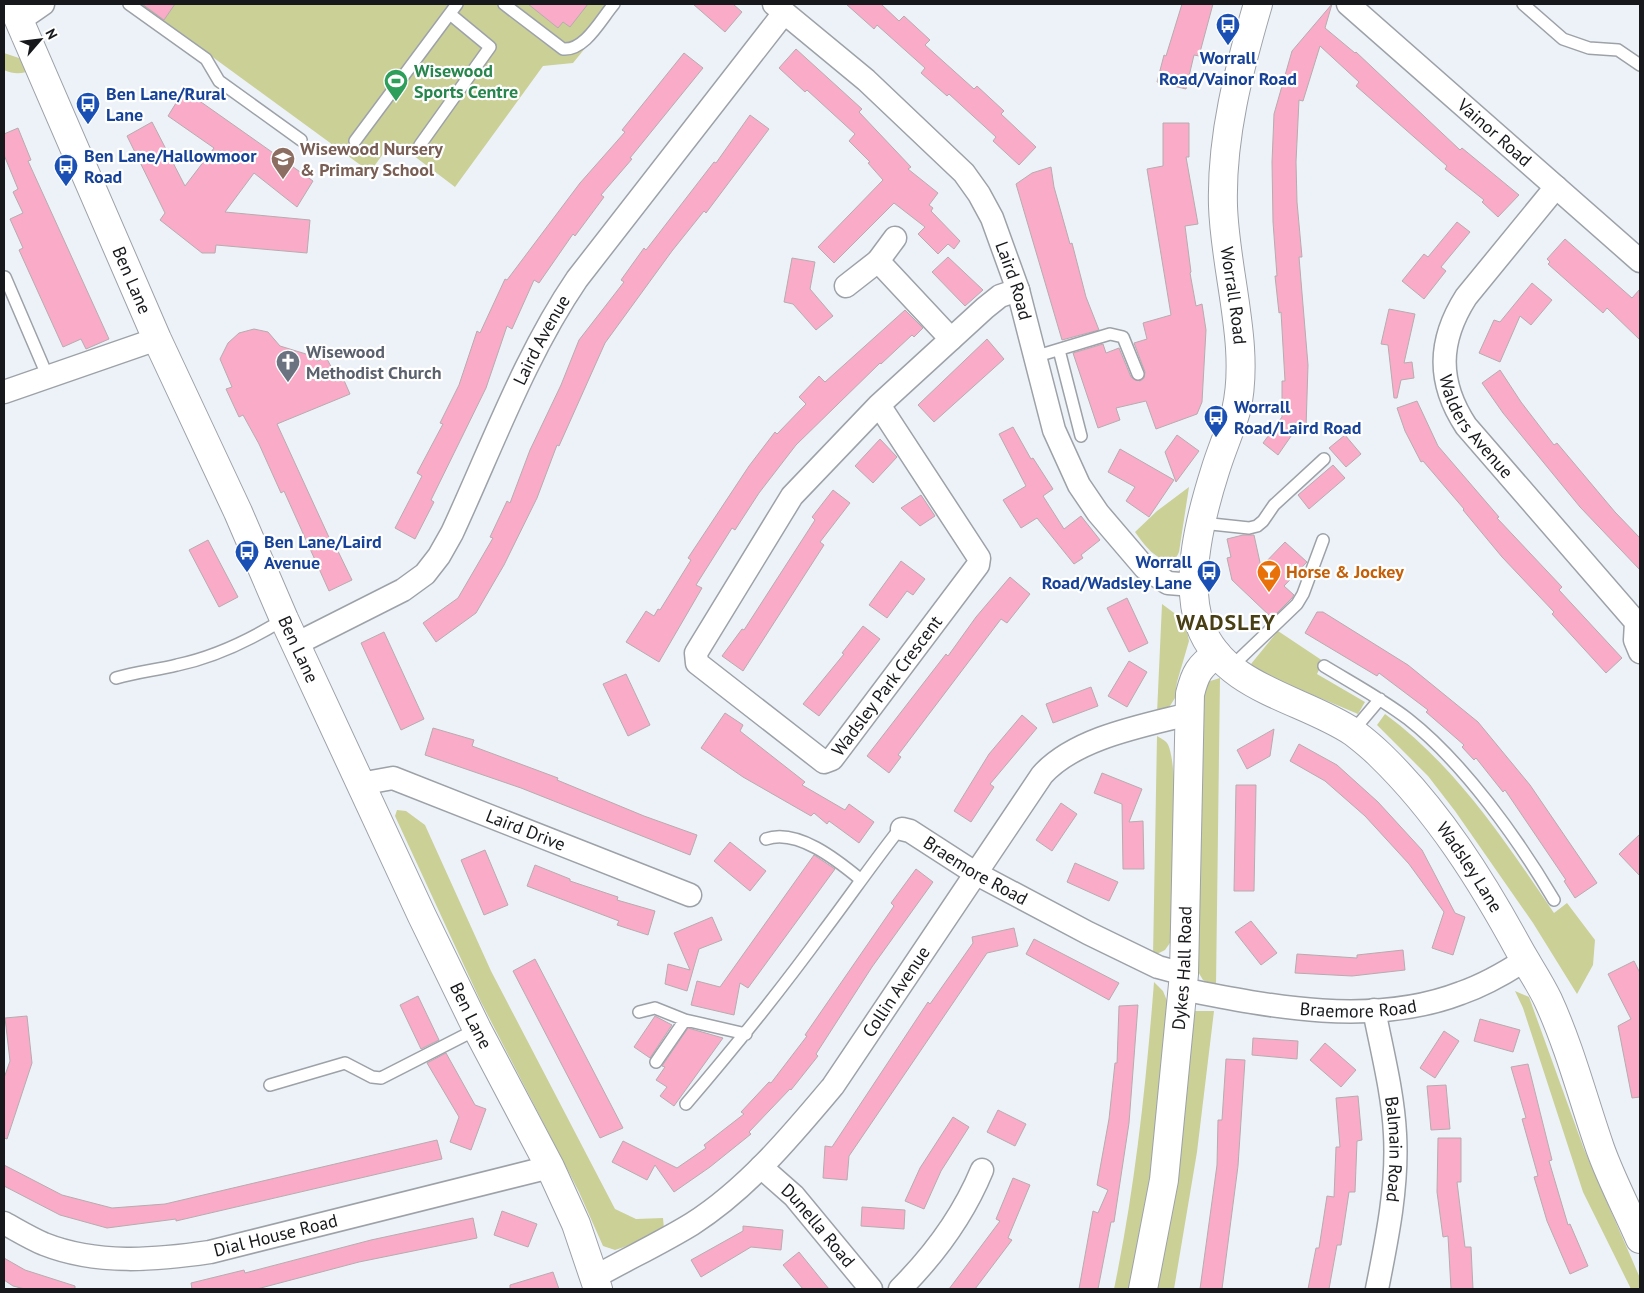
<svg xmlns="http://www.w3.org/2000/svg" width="1644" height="1293" font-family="'PT Sans',sans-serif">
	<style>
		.green { fill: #cbd097 }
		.building { fill: #faabc7; stroke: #b6acaf }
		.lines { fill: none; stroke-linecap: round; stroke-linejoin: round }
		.service-casing { stroke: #9da2a9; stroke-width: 14 }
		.minor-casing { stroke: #9da2a9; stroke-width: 25 }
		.tertiary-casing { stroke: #9da2a9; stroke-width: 30 }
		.service { stroke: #fff; stroke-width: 11 }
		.minor { stroke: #fff; stroke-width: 22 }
		.tertiary { stroke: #fff; stroke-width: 28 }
		.labels { text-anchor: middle; stroke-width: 4.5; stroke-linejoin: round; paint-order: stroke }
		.transit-label { font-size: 18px; font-weight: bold; fill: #164399; stroke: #fff; text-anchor: start }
		.leisure-label { font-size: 18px; font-weight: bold; fill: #27864d; stroke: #fff; text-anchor: start }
		.street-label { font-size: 18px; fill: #17181b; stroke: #fff }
		.education-label { font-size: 18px; font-weight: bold; fill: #785e54; stroke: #fff; text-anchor: start }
		.worship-label { font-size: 18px; font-weight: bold; fill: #5b616d; stroke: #fff; text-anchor: start }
		.food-label { font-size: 18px; font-weight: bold; fill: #c56008; stroke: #fff; text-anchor: start }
		.district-label { font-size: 22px; font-weight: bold; letter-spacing: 1px; fill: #483f15; stroke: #fff }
	</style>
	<rect width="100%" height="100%" fill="#edf2f9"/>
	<path class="green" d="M140,4H621L573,63L543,66L455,187L393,140L370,172Z
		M4,53L25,60L34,69C23,74 15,75 4,70Z
		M1189,487L1179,552L1174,562C1155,560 1146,547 1135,532L1157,511Z
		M1162,604L1185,621L1189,641L1177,682L1175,698L1168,709L1157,713Z
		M1278,631L1323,661L1317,674L1365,702L1358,714L1261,673L1251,664Z
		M1220,678L1216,987L1203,980L1197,970L1204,693L1207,682Z
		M1385,714C1456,766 1505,841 1554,913L1567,903L1595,940L1593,965L1577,994L1533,923L1455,811L1428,776L1377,725Z
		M1157,736C1160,738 1165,740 1167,743C1181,763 1173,907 1172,940L1165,950L1153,956Z
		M397,810L406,811L425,825L491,971L615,1209L636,1219L663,1218L664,1229L636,1243L615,1250L603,1246L579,1192L480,1000L395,816Z
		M1154,982L1163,991L1170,1008L1149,1186L1131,1289H1114C1135,1188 1146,1085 1154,982Z
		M1515,991L1529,997L1584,1149L1640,1278V1289H1631L1583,1192L1523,1008Z
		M1195,1011H1214L1197,1152L1174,1289H1156L1179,1153Z"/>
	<path class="building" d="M142,4H175L164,20Z
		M528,4H588L570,27L563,22L558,28Z
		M693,4H733L742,12L725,32Z
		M846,4H881L899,21L904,16L930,40L925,45L974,89L977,86L1004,111L1001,114L1036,147L1019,165L993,141L996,137L949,94L947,96L921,73L925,68L877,25L874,29Z
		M1182,4H1213L1199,56L1194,55L1186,89L1157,82L1164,55L1166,56Z
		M1332,4L1325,28L1355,53L1356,52L1460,150L1462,148L1519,195L1498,217L1482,202L1484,200L1445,169L1447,166L1356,86L1359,82L1320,46L1303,101L1299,100L1296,162L1297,202L1302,257H1299L1308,365L1306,428L1296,429L1278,455L1263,443L1282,417V381H1285L1281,312L1279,313L1275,276H1277L1273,222L1272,162L1274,114L1292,51Z
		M796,49L862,109L859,112L911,167L908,169L938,193L929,205L933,208L931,211L960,241L954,249L948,244L938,254L918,234L925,227L894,203L834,263L818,247L883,180L868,163L870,162L849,141L855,134L807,90L805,92L779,68Z
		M684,53L703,68L630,158L632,159L601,195L604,197L575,236L573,234L539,283L534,280L512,329L507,326L486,388L431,500L434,502L415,539L395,528L422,476L417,473L443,424L440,423L459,385L477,331L480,333L505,279L507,280L580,183L625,132L622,130Z
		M184,90L313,181L297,207L254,173L225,212L310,220L307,253L216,245L215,253H202L160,220L165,213L127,136L152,122L185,186L214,148L168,116Z
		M750,115L769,129L706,213L704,211L672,251L605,343L559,446L557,445L537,498L504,565L476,613L436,642L423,623L458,598L493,538L490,537L507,501L510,503L530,450L561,385L579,340L624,282L621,280L644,248L646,250L714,162L716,163Z
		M1163,123H1189V157H1186L1198,224L1185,226L1191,272L1190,273L1196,306L1202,304L1206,330L1202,402L1197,414L1156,429L1146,401L1116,408L1120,420L1098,428L1073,353L1103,344L1106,353L1119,348L1131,377L1140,381L1144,378L1145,372L1134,343L1147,339L1143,323L1171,315L1147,169L1163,166Z
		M18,128L31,160L28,161L109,339L86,349L81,339L63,347L19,250L23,248L10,219L23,213L13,192L18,189L4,155V134Z
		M1051,167L1054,187L1070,244L1072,243L1086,297L1099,330L1062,340L1016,184L1032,173Z
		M1457,222L1470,232L1441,267L1446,271L1424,299L1402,281L1424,254L1428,257Z
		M1565,239L1632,298L1640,289V340L1607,308L1603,313L1548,264L1550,262L1547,259Z
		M948,257L983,290L965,306L932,272Z
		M792,258L815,262L810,289L833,316L816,330L793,304L784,302Z
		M1532,283L1552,300L1531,325L1520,316L1500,362L1479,353L1494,320L1500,322Z
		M1389,309L1415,314L1404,363L1412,362L1414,378L1401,380L1397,398H1394L1388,345L1381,344Z
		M905,310L923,328L914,337L912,335L881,364L880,363L796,445L759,493L735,530L732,528L696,585L702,588L659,662L626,642L646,611L654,616L658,609L660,610L691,560L688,558L749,466L775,432L777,434L806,404L799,397L819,376L825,382Z
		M254,329L268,332L280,346L306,354L312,351L317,361L326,357L338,380L343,378L350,394L277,424L333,546L335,545L352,580L329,591L284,491L281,493L259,444L243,415L239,417L226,389L232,387L220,359L228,343L239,333Z
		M987,339L1004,359L934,422L918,405Z
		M1500,370L1521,402L1554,445L1557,443L1615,512L1640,538V570L1580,507L1503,413L1482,383Z
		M1417,401L1438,446L1499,517L1497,518L1562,587L1559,590L1622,658L1606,673L1552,614L1554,612L1502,557L1463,510L1464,509L1423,461L1421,462L1405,431L1397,408Z
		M1013,427L1031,459L1033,458L1053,489L1043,496L1064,529L1081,516L1100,540L1081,555L1083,558L1074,564L1037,518L1021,528L1003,500L1026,486L999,434Z
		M1177,435L1199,451L1176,482L1165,452Z
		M1345,435L1361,454L1346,467L1329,448Z
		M880,439L897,457L873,483L855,466Z
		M1120,449L1174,480L1149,517L1126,501L1135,487L1108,472Z
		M1333,465L1345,478L1309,509L1298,495Z
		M833,490L850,503L820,542L824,545L743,671L722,656L742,629L744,630L815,520L812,517Z
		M921,495L935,516L920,526L901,508Z
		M1243,535H1254L1261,567L1285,542L1307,562L1284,586L1294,595L1292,598L1272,618L1232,580L1227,558L1231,557L1227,539Z
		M208,540L238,597L219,607L189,550Z
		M901,561L925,579L913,595L907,591L887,618L869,605Z
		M1010,577L1030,594L1007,623L1001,619L898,755L901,757L889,773L867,756L946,654L948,656L976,617Z
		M1127,598L1148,643L1129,652L1107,608Z
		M1317,612H1323L1408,665L1478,722L1530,785L1597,883L1575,898L1564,881L1566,880L1505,790L1503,792L1476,758L1474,760L1462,747L1464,745L1426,712L1428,710L1379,673L1377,676L1305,633Z
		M863,626L880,639L819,716L803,704L844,654L842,653Z
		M384,632L424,719L401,730L361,643Z
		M1129,661L1147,672L1127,707L1108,696Z
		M626,674L650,725L628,736L603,684Z
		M1091,687L1098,706L1053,723L1046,704Z
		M725,713L743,725L740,731L805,782L802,785L845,810L849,804L874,822L859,843L829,821L827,824L814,813L811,816L743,777L701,748Z
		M1022,715L1037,728L990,784L994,787L971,822L954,811L989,754Z
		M433,728L474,740L472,746L558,778L557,780L644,816L697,835L690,855L521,788L425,755Z
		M1274,729L1270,756L1247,769L1237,750Z
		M1299,744L1337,765L1378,802L1422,850L1455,913L1465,917L1453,955L1432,948L1444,912L1409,864L1365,816L1325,781L1290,761Z
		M1102,773L1142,789L1129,822L1143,821L1144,869H1123L1122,804L1094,793Z
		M1236,785H1256L1254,891H1234Z
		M1061,803L1077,814L1052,851L1036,840Z
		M1640,834V876L1619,854Z
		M730,842L766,871L750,891L714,861Z
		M485,850L508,905L484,915L461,860Z
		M814,855L835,869L748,988L740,983L734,1015L691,1005L697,981L720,987Z
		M1075,863L1118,882L1109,901L1067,882Z
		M535,865L570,879V881L618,897L617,900L655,911L648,935L617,925L619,921L527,886Z
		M916,869L933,882L872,967L816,1054L818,1056L791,1090L790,1089L749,1132L751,1134L710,1167L674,1192L655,1165L647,1180L612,1162L623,1141L677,1168L706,1148L704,1145L744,1114L741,1112L769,1082L771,1083L807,1036L805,1035L894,906L891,903Z
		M712,917L722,940L699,949L687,991L665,984L668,964L690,970L674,933Z
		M1251,921L1277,953L1261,965L1235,932Z
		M1014,928L1018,946L987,953L849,1156L847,1180L823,1178L825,1146L832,1147L928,1002L930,1004L973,943L972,937Z
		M1034,939L1119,983L1109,1000L1026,954Z
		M1403,950L1405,970L1352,976L1295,973L1297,954L1357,958V955Z
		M535,959L623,1128L600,1138L513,971Z
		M1634,961L1640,973V1097L1632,1098L1618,1026L1631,1019L1608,974Z
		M418,996L439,1040L421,1049L400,1005Z
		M1138,1005L1129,1123L1114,1222H1111L1098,1289H1079L1093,1211L1098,1213L1108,1190L1097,1185L1109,1119L1115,1063H1117L1119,1006Z
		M27,1016L32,1063L7,1139L4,1138V1078L10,1061L5,1018Z
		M655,1016L672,1025L650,1058L634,1047Z
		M1480,1019L1520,1030L1513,1052L1474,1041Z
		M688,1028L723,1038L674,1106L660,1096L667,1087L656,1080L665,1067L662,1066Z
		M1444,1031L1459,1041L1435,1078L1420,1068Z
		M1253,1038L1298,1041L1297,1059L1252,1055Z
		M1325,1043L1356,1070L1341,1087L1310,1060Z
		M446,1053L475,1105L486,1109L471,1150L450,1142L459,1117L427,1063Z
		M1226,1059L1245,1060L1238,1166L1222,1289H1200L1217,1165L1218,1120H1222Z
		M1528,1064L1552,1160L1549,1161L1568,1225L1570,1224L1588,1266L1570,1274L1547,1221L1534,1177L1538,1176L1522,1119L1526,1118L1511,1067Z
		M1446,1085L1450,1129L1431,1130L1427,1086Z
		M1358,1096L1362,1140L1357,1141L1355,1192H1349L1341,1245H1337L1329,1289H1308L1316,1248H1319L1327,1196L1334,1197L1336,1147H1340L1336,1098Z
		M998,1110L1026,1124L1015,1146L987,1132Z
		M953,1117L969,1127L941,1171L924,1209L905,1201L920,1168Z
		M1438,1138H1461V1182H1457L1465,1247H1471L1473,1289H1451L1448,1236L1443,1237L1437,1192Z
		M437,1140L442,1159L176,1221V1219L107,1228L60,1215L4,1186V1165L62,1195L112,1208L165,1204Z
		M1013,1178L1030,1185L1008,1238L1012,1240L975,1289H949L1000,1221L996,1219Z
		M862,1207L905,1210L904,1229L861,1226Z
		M502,1211L537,1224L528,1247L494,1235Z
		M473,1218L477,1238L359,1262L257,1289H192L191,1283L244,1270L245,1273L371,1240Z
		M743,1226L783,1230L781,1250L751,1247L701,1277L691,1260L743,1231Z
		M799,1252L829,1289H803L783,1265Z
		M4,1258L25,1270L75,1286V1289H25L13,1286L4,1280Z
		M553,1272L559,1289H510V1285Z"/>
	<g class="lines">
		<defs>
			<path id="service" d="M129,4L206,59L219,81L301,140
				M504,4L563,49C585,51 601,19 614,4
				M1523,4L1563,39L1589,48L1618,50L1640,65
				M355,141L457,4
				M420,145L490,47L450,14
				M5,277L47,375
				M1059,350L1081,436
				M1034,357L1110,334L1123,337L1138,374
				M1202,523L1249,528L1257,526L1263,521L1274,505L1324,459
				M1324,666C1352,683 1382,699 1408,719C1463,762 1518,839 1554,900
				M1231,667L1297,604L1303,594L1323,540
				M116,678C137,672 157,670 177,665C215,657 252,639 284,619
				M1352,732L1380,699
				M766,839C797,828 837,860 860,879
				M639,1012L655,1008L685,1020
				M656,1062L685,1020L746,1034
				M270,1085L345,1063L372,1077L381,1078L477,1029
				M686,1104C734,1048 780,991 823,932C848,899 872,864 898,831L902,829"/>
			<g id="minor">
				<path id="s1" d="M774,4L866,80L964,173L979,194L992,218L1018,290L1054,430L1079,485L1098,513L1145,568L1168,583L1193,585"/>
				<path id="s2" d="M1348,4L1640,261"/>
				<path d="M20,20L43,4"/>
				<path id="s3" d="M1556,187L1466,297C1438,341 1437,382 1466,426L1636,622L1635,640L1640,652"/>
				<path d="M878,261L951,339"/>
				<path d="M846,286L878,261L895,238"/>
				<path d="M4,392L157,339"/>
				<path id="s4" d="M879,405L792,496L696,653L697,663L824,762L832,759L978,565L979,558L879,405L985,308L1000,296L1018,290"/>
				<path id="s5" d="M296,644L403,590L425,574L439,556L452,533C491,449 525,355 577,279L784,13"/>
				<path id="s6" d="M360,784L393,778L690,895"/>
				<path id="s7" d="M902,829L910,831L975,873L1088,933L1158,967L1184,974"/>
				<path id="s8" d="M1182,989C1271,1007 1373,1027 1461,993C1484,985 1505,973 1525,960"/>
				<path id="s9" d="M1374,1010C1382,1051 1393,1093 1395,1134C1398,1186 1387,1239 1377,1289"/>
				<path id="s10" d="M761,1167L794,1196L871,1289"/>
				<path id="s11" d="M4,1223C17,1230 30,1238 44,1244C97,1265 156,1260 210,1252L550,1167"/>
				<path id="s12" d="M595,1277C627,1259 661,1243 692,1224C747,1189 791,1136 833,1086L1042,775C1075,738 1142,726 1189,714"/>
				<path d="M900,1289C935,1254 963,1216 982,1170"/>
			</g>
			<g id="tertiary">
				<path id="s13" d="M12,4L157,339L238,512L284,619L422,916L477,1029L550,1167L576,1224L598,1289"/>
				<path id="s14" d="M1258,4C1239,69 1221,137 1223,206C1225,272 1251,347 1236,411C1230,431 1221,451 1215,471C1201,515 1184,580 1200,625C1223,689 1302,698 1353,732C1362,739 1372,747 1380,755C1438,811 1482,881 1520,951C1529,967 1540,983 1548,1000C1570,1048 1583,1099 1600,1148C1611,1179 1627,1209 1640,1239"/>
				<path id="s15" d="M1143,1289L1164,1180L1184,974L1190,694C1195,674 1199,666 1217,654"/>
			</g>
		</defs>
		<use href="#service" class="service-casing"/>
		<use href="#minor" class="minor-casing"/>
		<use href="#tertiary" class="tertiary-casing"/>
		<use href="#service" class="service"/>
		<use href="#minor" class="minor"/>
		<use href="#tertiary" class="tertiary"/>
	</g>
	<defs>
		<symbol id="bus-pin" viewBox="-11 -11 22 30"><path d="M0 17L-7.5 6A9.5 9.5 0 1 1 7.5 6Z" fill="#1a4fb4" stroke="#fff"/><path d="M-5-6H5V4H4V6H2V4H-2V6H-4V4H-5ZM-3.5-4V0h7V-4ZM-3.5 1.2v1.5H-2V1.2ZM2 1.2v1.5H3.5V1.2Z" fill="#fff"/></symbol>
		<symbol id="stadium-pin" viewBox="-11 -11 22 30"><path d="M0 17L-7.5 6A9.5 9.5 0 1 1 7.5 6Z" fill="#2e9e5b" stroke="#fff"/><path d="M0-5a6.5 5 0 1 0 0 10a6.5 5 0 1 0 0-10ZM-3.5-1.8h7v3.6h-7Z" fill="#fff"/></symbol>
		<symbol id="school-pin" viewBox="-11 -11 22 30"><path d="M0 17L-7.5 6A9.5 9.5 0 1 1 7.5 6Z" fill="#8d6e63" stroke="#fff"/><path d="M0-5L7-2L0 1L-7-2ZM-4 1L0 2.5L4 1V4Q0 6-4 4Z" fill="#fff"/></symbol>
		<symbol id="church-pin" viewBox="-11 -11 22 30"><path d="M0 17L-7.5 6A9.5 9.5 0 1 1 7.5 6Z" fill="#6b7280" stroke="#fff"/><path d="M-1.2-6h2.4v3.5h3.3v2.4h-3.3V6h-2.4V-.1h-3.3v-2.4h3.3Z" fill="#fff"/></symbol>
		<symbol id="bar-pin" viewBox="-11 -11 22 30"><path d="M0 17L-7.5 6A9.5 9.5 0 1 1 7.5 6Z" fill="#e8710a" stroke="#fff"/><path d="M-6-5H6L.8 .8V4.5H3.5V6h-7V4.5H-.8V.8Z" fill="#fff"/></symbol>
	</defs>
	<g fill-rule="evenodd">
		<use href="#bus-pin" x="1214" y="11" width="28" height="38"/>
		<use href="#stadium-pin" x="382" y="67" width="28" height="38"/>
		<use href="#bus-pin" x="74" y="90" width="28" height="38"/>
		<use href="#school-pin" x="269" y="145" width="28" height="38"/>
		<use href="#bus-pin" x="52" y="152" width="28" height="38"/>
		<use href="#church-pin" x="274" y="348" width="28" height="38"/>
		<use href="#bus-pin" x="1202" y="403" width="28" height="38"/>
		<use href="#bus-pin" x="233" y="538" width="28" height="38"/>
		<use href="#bus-pin" x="1195" y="558" width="28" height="38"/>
		<use href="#bar-pin" x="1255" y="558" width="28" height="38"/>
	</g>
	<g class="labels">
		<g class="transit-label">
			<text x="1228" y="64" text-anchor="middle">Worrall<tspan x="1228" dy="21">Road/Vainor Road</tspan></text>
			<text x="106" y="100">Ben Lane/Rural<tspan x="106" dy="21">Lane</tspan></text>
			<text x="84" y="162">Ben Lane/Hallowmoor<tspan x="84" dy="21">Road</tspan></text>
			<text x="1234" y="413">Worrall<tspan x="1234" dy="21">Road/Laird Road</tspan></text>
			<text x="264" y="548">Ben Lane/Laird<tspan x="264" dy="21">Avenue</tspan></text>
			<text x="1192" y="568" text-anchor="end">Worrall<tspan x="1192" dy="21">Road/Wadsley Lane</tspan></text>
		</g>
		<g class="leisure-label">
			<text x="414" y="77">Wisewood<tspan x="414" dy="21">Sports Centre</tspan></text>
		</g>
		<g class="street-label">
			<text dy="6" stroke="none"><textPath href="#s2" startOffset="195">Vainor Road</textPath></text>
			<text dy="6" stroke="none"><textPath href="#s13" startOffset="301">Ben Lane</textPath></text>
			<text dy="6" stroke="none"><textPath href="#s1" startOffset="374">Laird Road</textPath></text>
			<text dy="6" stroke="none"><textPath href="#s14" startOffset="296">Worrall Road</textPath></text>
			<text dy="6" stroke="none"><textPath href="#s5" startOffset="409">Laird Avenue</textPath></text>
			<text dy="6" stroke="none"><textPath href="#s3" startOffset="285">Walders Avenue</textPath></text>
			<text dy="6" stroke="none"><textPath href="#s13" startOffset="706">Ben Lane</textPath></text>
			<text dy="6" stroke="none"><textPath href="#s4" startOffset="581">Wadsley Park Crescent</textPath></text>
			<text dy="6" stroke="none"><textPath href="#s6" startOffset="176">Laird Drive</textPath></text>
			<text dy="6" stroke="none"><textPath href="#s14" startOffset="1004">Wadsley Lane</textPath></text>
			<text dy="6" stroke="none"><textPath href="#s7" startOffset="85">Braemore Road</textPath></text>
			<text dy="6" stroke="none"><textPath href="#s15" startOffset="324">Dykes Hall Road</textPath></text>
			<text dy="6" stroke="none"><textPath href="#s12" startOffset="422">Collin Avenue</textPath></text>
			<text dy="6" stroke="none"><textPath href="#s8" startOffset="178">Braemore Road</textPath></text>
			<text dy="6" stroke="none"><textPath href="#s13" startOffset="1111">Ben Lane</textPath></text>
			<text dy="6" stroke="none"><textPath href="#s9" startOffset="141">Balmain Road</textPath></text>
			<text dy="6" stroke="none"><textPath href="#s10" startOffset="82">Dunella Road</textPath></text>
			<text dy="6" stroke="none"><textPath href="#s11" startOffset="281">Dial House Road</textPath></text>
		</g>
		<g class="education-label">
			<text x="300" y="155">Wisewood Nursery<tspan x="300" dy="21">&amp; Primary School</tspan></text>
		</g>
		<g class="worship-label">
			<text x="306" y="358">Wisewood<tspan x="306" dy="21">Methodist Church</tspan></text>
		</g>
		<g class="food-label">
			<text x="1286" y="578">Horse &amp; Jockey</text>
		</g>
		<g class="district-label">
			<text x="1226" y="630">WADSLEY</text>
		</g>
	</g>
	<rect width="1644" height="1293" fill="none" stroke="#17181b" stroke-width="10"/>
	<g transform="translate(40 40) rotate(62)" stroke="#ffffff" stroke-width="4" paint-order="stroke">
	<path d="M0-4L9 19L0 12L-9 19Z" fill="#17181b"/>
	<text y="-8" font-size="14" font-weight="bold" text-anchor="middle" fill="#17181b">N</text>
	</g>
</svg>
